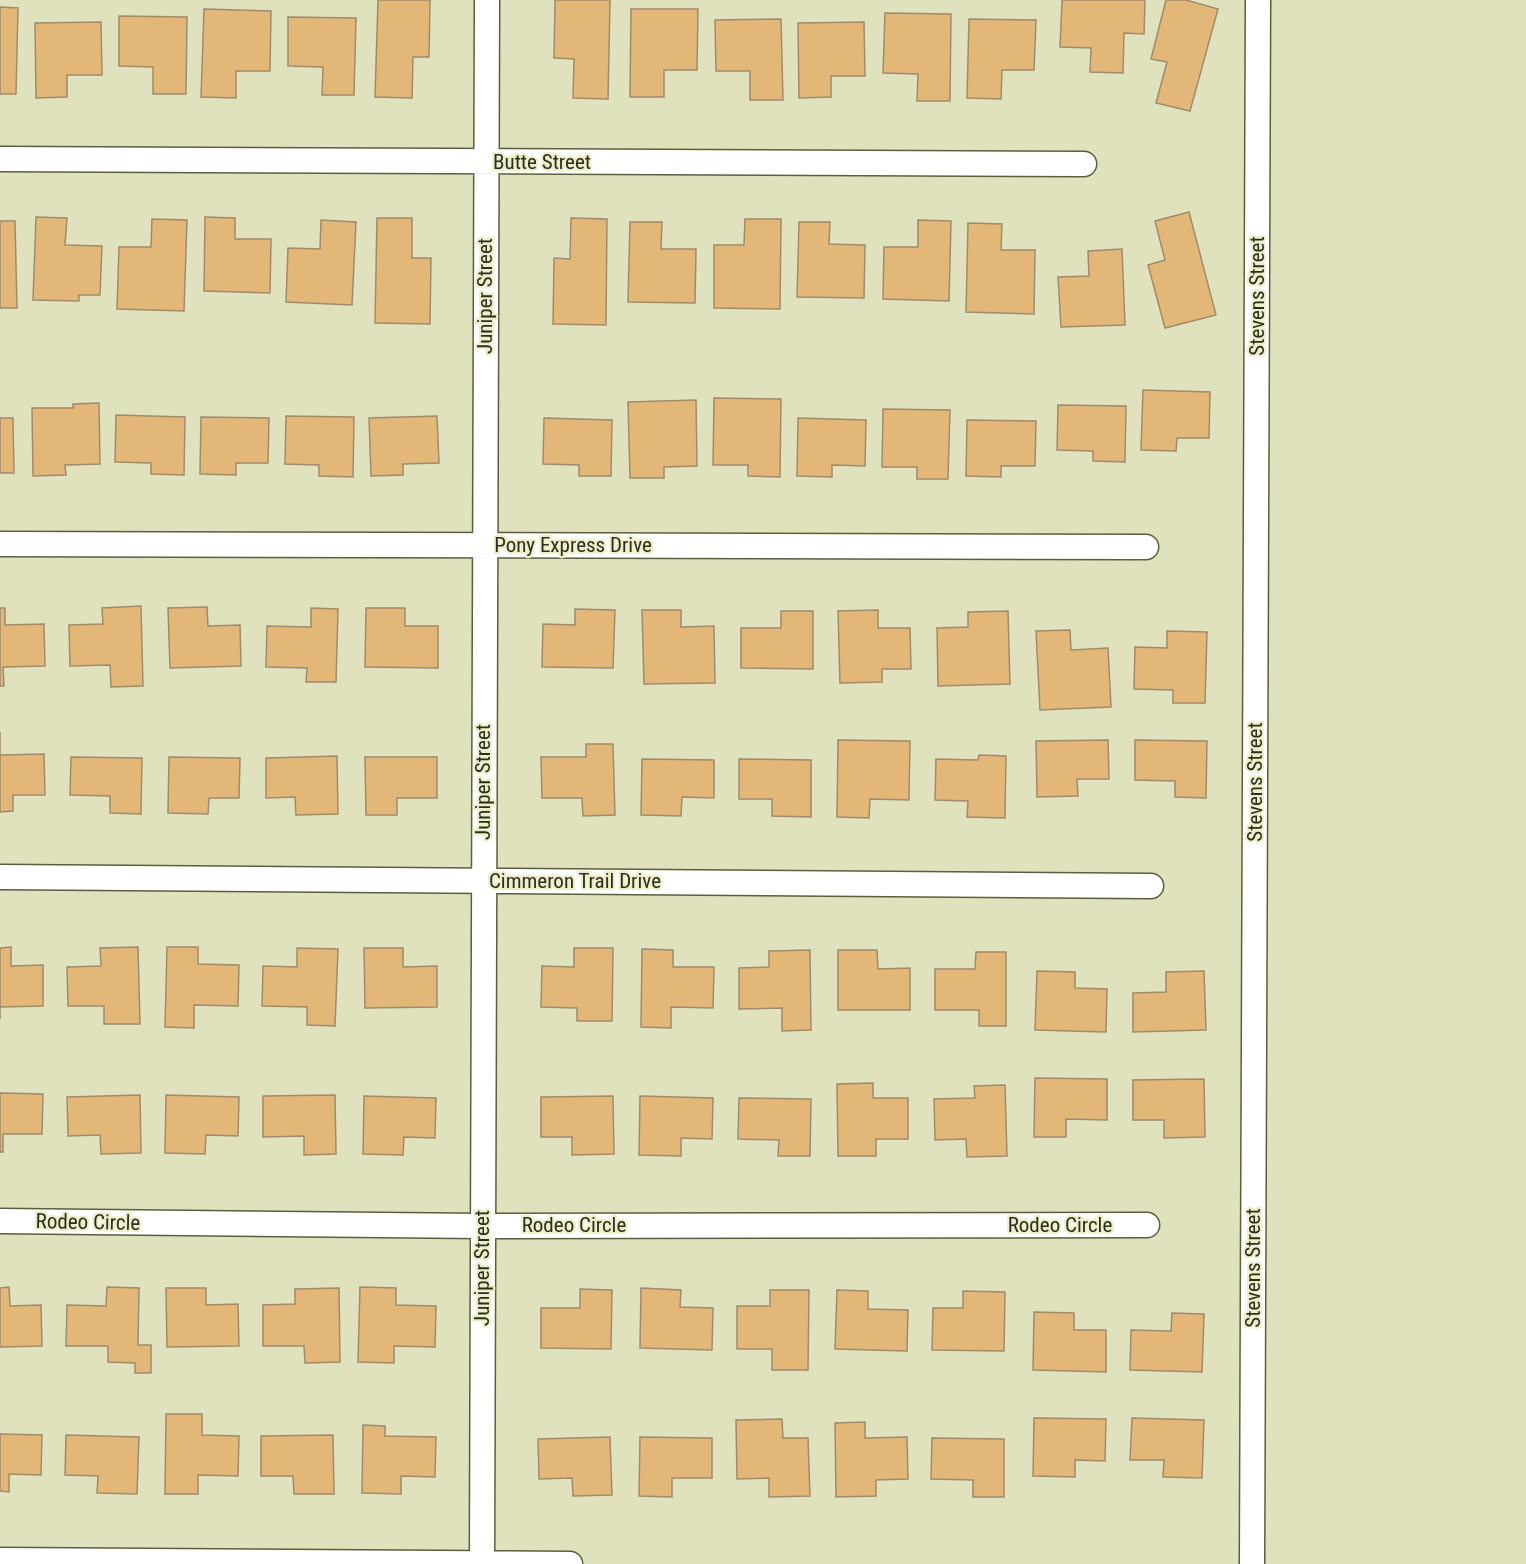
<svg xmlns="http://www.w3.org/2000/svg" width="1526" height="1564" font-family="'Roboto Condensed',sans-serif">
	<style>
		.building { fill: #e2b778; stroke: #a08b6c; stroke-width: 1.5 }
		.lines { fill: none; stroke-linecap: round; stroke-linejoin: round }
		.minor-casing { stroke: #5c5e3d; stroke-width: 27 }
		.minor { stroke: #fff; stroke-width: 24 }
		.labels { text-anchor: middle; stroke-width: 4.5; stroke-linejoin: round; paint-order: stroke }
		.street-label { font-size: 21px; fill: #2d2e20; stroke: #ecefc9 }
	</style>
	<rect width="100%" height="100%" fill="#dfe2bd"/>
	<path class="building" d="M378,0H430L429,57H413L412,98L375,97Z
		M555,0H610L608,99L573,98L574,59L554,58Z
		M1062,0H1145L1144,34L1124,33L1123,73L1090,72L1091,48L1060,47Z
		M1166,0H1186L1218,9L1190,111L1156,103L1167,62L1151,59Z
		M0,7L18,8L16,94H0Z
		M204,9L271,11L270,71H236V98L201,97Z
		M631,9H698L697,70H664V97H630Z
		M885,13L951,14L950,101H917L918,74L883,73Z
		M119,16L187,17L186,94H153V67L119,66Z
		M288,17L356,18L354,95H322L323,67L288,66Z
		M781,19L783,100H750V71H716L715,20Z
		M969,19L1036,20L1034,70H1002L1001,99L967,98Z
		M101,22L102,75H67V97L36,98L35,23Z
		M864,22L865,76H831V97L799,98L798,23Z
		M1189,212L1216,315L1165,328L1148,265L1165,260L1155,221Z
		M36,217L67,218L65,245L102,246L100,295H79V301L33,300Z
		M205,217L235,218V239H271L270,293L204,291Z
		M377,218H412V258H431L430,324L375,323Z
		M571,218L607,219L606,325L553,324L554,258L570,259Z
		M152,219L187,220L184,311L117,309L119,247H151Z
		M745,219H781L780,309L714,308V245H744Z
		M321,220L356,222L352,305L286,302L288,248L320,249Z
		M918,220L951,221L949,301L883,299L884,247H918Z
		M0,221H15L17,308H0Z
		M630,222H662L661,249H696L695,303L628,302Z
		M799,222H830L829,244L865,245L864,298L797,297Z
		M968,223L1002,224L1001,250H1035L1034,314L966,312Z
		M1122,249L1125,325L1061,327L1058,277L1089,276L1088,251Z
		M1143,390L1210,392L1209,438H1177L1176,451L1141,450Z
		M714,398L781,399L780,477L748,476V465H713Z
		M696,400L697,466L664,467V478H630L628,402Z
		M99,403L100,464L65,465L66,475L33,476L32,408H73V404Z
		M1058,405L1126,406L1125,462L1093,461V451L1057,450Z
		M883,409L950,410L948,479H917V467H882Z
		M116,415L185,417L184,475L151,474V463L115,462Z
		M286,416L354,417L353,477L319,476V465L285,464Z
		M437,416L439,463L403,464V475L371,476L369,418Z
		M201,417L269,418L268,463H236V475L200,474Z
		M0,418H13L14,473H0Z
		M544,418L612,420L611,476H579V465L543,464Z
		M798,418L866,420L865,466L832,465V477L797,476Z
		M967,420L1036,421L1035,466H1001V477L966,476Z
		M141,606L143,686L111,687L110,665L70,666L69,625L103,624L102,608Z
		M207,607L208,626L240,625L241,666L170,668L168,608Z
		M0,608H5V625L44,624L45,666L3,667L4,686H0Z
		M311,608L338,609L336,682H306L307,668L266,667L267,626L311,627Z
		M366,608H405V626H438V668L365,667Z
		M575,609L615,610L613,668L542,667L543,624L575,625Z
		M642,610H681V627L714,626L715,683L644,684Z
		M878,610V628H910L911,669H882V682L840,683L838,611Z
		M781,611H813V669L741,668V628H781Z
		M1008,611L1010,684L938,686L937,628L968,627V612Z
		M1070,630L1071,650L1108,648L1111,707L1040,710L1036,631Z
		M1167,631L1207,632L1205,703H1173V690L1134,689L1135,647L1167,648Z
		M0,732V755L44,754L45,795H13V811L0,812Z
		M838,740L910,741L909,800L870,799L869,818L837,817Z
		M1108,740L1109,779H1077L1078,796L1037,797L1036,741Z
		M1135,740L1207,741L1206,798L1175,797V781L1135,780Z
		M586,744H613L615,815L583,816L582,798H542L541,757H586Z
		M979,755L1006,756L1005,818L967,817L968,801L935,800L936,759L978,760Z
		M337,756L338,814L296,815L295,797L266,798V758Z
		M71,757L142,758L141,814L110,813V796L70,795Z
		M169,757L240,758L239,798H209L208,814L168,813Z
		M365,757H437V798H397V815H366Z
		M642,759L714,760V798L682,797L681,816L641,815Z
		M739,759L811,760V817L772,816V799H739Z
		M11,947V966L43,965V1006L0,1007V1019V948Z
		M138,947L140,1024H104V1006H68L67,967L101,966L100,948Z
		M167,947H198V964L239,965L238,1006L194,1005V1028L165,1027Z
		M297,948L338,949L335,1026L307,1025V1007L262,1006L263,966L297,967Z
		M364,948H403V967L437,966V1007L365,1008Z
		M574,948H613L612,1021H577V1008L541,1007L542,966L574,967Z
		M642,949L673,950V967H714L713,1008L671,1007V1028L641,1027Z
		M810,950L811,1030L782,1031V1008L739,1009V968L769,967V951Z
		M838,950H877L878,969L910,968V1010H838Z
		M976,952H1006V1026H979V1010H935V969H975Z
		M1037,971L1075,972V988L1107,989L1106,1032L1035,1030Z
		M1204,971L1206,1030L1133,1032V993L1166,992V972Z
		M1035,1078L1107,1079V1120L1066,1119V1137H1034Z
		M1204,1079L1205,1137L1164,1138V1120H1133V1080Z
		M873,1083V1098H908V1139H876V1156H838L837,1084Z
		M1005,1085L1007,1156L967,1157L966,1139L935,1140L934,1099L975,1098L974,1086Z
		M0,1093L43,1094L42,1134H3V1152H0Z
		M140,1095L141,1153L101,1154L100,1135L68,1136L67,1097Z
		M166,1095L239,1097L238,1136L206,1135L205,1154L165,1153Z
		M335,1095L336,1154L304,1155V1136L263,1137V1096Z
		M364,1096L436,1098L435,1138L404,1137L403,1155L363,1154Z
		M613,1096L614,1154L572,1155V1137H541V1097Z
		M640,1096L713,1098L712,1139L681,1138V1156L639,1155Z
		M739,1098L811,1099L810,1156H778L779,1140L738,1139Z
		M9,1287L10,1306L41,1305L42,1346L0,1347V1288Z
		M107,1287L139,1288L138,1345H151V1373H135V1363L108,1362V1346H66L67,1305L106,1306Z
		M360,1287L396,1288V1305L436,1306L435,1347L394,1346V1363L358,1362Z
		M166,1288H206V1305L238,1304L239,1346L167,1347Z
		M339,1288L340,1362L305,1363L304,1346H263V1305L295,1304V1289Z
		M641,1288L681,1290L680,1307L713,1308L712,1350L640,1348Z
		M580,1289L612,1290L611,1349L541,1348V1308H580Z
		M770,1290H809L808,1370H772V1349H737V1306H770Z
		M837,1290L868,1291V1309L908,1310L907,1351L835,1349Z
		M963,1291L1005,1292L1004,1351L932,1350L933,1308H963Z
		M1034,1312L1074,1313V1330H1106V1372L1033,1370Z
		M1172,1313L1204,1314L1202,1372L1130,1370L1131,1330L1171,1331Z
		M166,1414H202V1435L239,1436L238,1476L198,1475V1494H165Z
		M1034,1418L1106,1419L1105,1461L1075,1460V1477L1033,1476Z
		M1132,1418L1204,1420L1202,1478L1163,1477L1164,1460H1130Z
		M782,1419L783,1438H808L810,1496L769,1497V1478L737,1479L736,1420Z
		M865,1422V1438L907,1437L908,1479L876,1480V1496L836,1497L835,1423Z
		M363,1425L385,1426V1436L436,1437L435,1477L401,1476V1494L362,1493Z
		M0,1434L42,1435L41,1475L9,1474V1492L0,1491Z
		M66,1435L139,1437L137,1494L97,1493L98,1476L65,1475Z
		M333,1435L334,1494H294L293,1476H261V1436Z
		M610,1437L612,1495L573,1496L572,1478L539,1479L538,1439Z
		M640,1437L712,1438V1478H672V1497L639,1496Z
		M932,1438L1004,1439V1497H973V1480L931,1479Z"/>
	<g class="lines">
		<defs>
			<path id="minor" d="M0,159L1084,164
				M0,544L1146,547
				M0,877L1151,886
				M0,1221L482,1226L1147,1225
				M0,1560L570,1564
				M482,1564L487,0
				M1252,1564L1258,0"/>
		</defs>
		<use href="#minor" class="minor-casing"/>
		<use href="#minor" class="minor"/>
	</g>
	<g class="labels">
		<g class="street-label">
			<text x="542" y="169">Butte Street</text>
			<text transform="translate(485 296) rotate(-90)" y="7">Juniper Street</text>
			<text transform="translate(1257 296) rotate(-90)" y="7">Stevens Street</text>
			<text x="573" y="552">Pony Express Drive</text>
			<text transform="translate(483 782) rotate(-90)" y="7">Juniper Street</text>
			<text transform="translate(1255 782) rotate(-90)" y="7">Stevens Street</text>
			<text x="575" y="888">Cimmeron Trail Drive</text>
			<text transform="translate(88 1222) rotate(1)" y="7">Rodeo Circle</text>
			<text x="574" y="1232">Rodeo Circle</text>
			<text x="1060" y="1232">Rodeo Circle</text>
			<text transform="translate(482 1268) rotate(-90)" y="7">Juniper Street</text>
			<text transform="translate(1253 1268) rotate(-90)" y="7">Stevens Street</text>
		</g>
	</g>
</svg>
